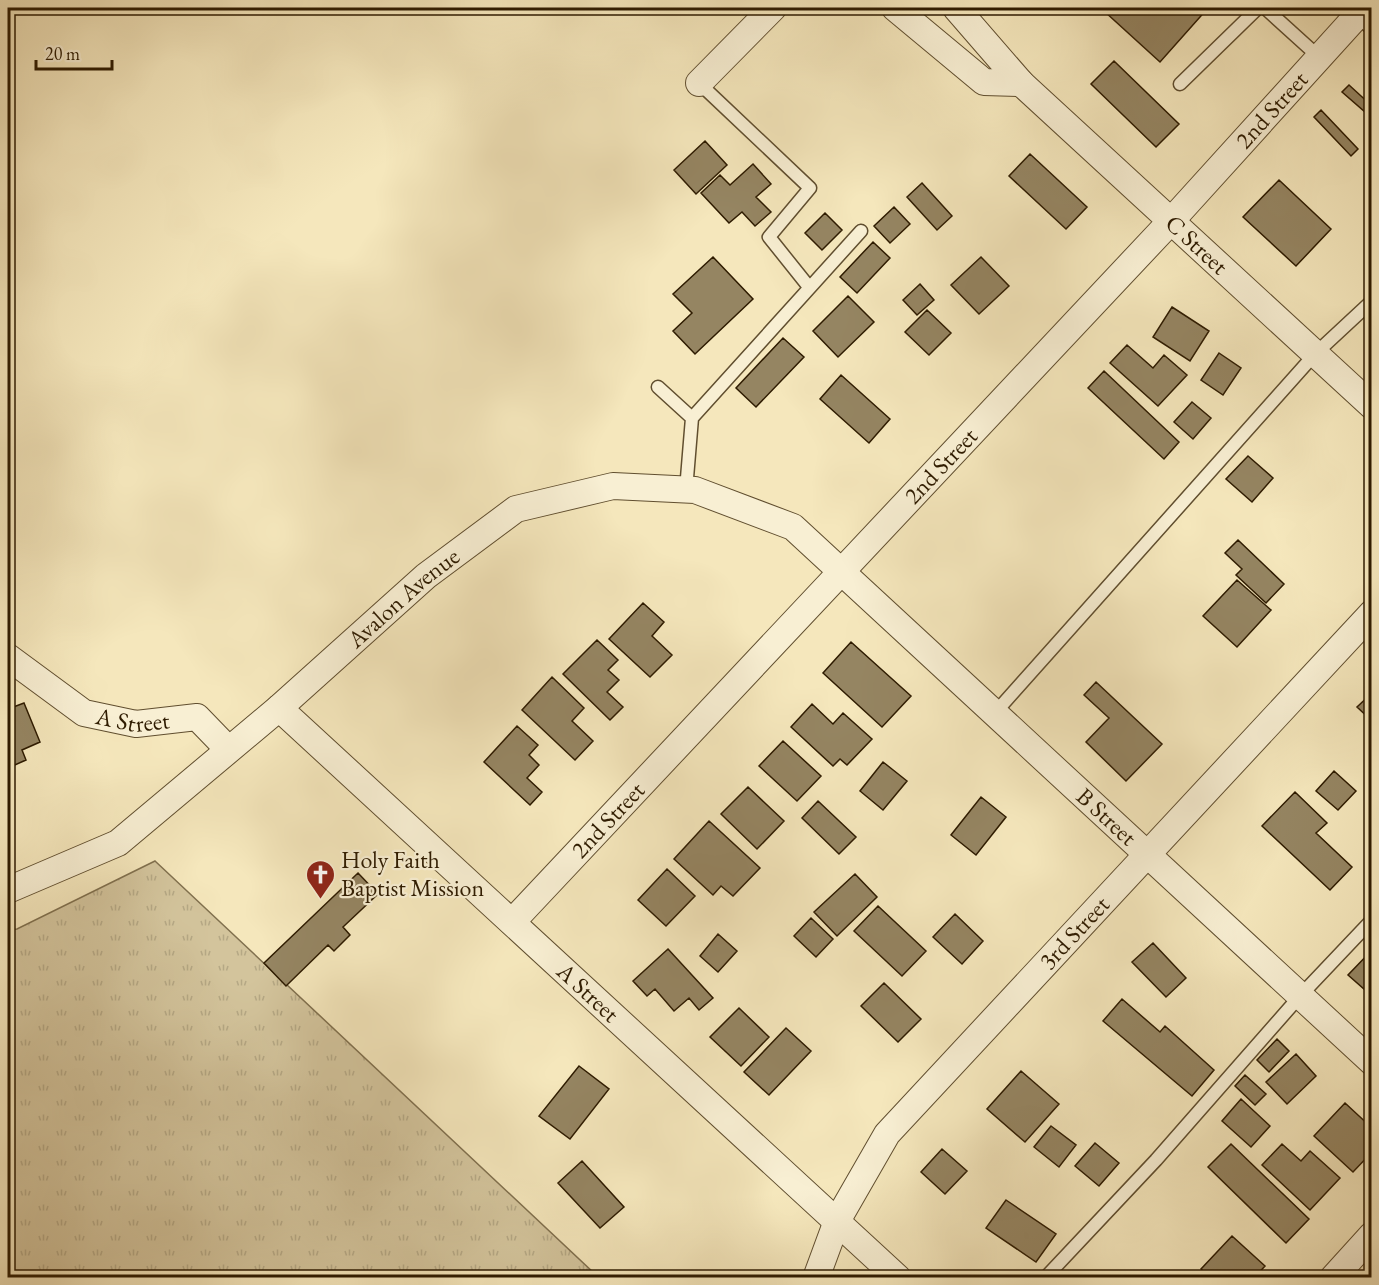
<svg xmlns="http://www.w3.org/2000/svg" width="1379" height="1285" font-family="'EB Garamond',serif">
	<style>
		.grass { fill: url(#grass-tufts); stroke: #80704e; stroke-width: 1.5 }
		.building { fill: #958562; stroke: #2e1b00; stroke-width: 1.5 }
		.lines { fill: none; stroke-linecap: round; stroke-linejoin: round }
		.lane-casing { stroke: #604e2f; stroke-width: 15 }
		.street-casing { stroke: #604e2f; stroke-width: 28 }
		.lane { stroke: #f8efd3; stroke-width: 12 }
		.street { stroke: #f8efd3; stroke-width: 26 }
		.labels { text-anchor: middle; stroke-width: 4.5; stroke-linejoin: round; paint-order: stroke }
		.street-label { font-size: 24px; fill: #2e1b00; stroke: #f8efd3 }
		.poi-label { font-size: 24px; fill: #2e1b00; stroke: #f8efd3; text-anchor: start }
	</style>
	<defs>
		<pattern id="grass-tufts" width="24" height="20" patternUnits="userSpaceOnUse" patternTransform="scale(1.5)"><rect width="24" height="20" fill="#d3c49c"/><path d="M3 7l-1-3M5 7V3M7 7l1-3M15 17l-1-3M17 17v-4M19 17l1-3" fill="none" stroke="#b5a885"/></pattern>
	</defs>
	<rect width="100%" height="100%" fill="#f5e7bc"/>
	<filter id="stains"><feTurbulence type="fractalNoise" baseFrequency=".00333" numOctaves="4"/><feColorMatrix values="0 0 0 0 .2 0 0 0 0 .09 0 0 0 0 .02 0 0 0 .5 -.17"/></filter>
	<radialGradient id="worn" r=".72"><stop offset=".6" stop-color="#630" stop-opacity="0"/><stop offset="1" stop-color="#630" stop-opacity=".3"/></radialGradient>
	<path class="grass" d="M155,861L595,1274V1277H8V930L17,929Z"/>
	<path class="building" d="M1107,8H1208L1160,62L1104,11Z
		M1114,61L1179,124L1156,147L1091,84Z
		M1349,85L1372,106V118L1342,92Z
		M1321,110L1358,149L1351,156L1314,117Z
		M705,141L727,165L696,194L674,170Z
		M1030,154L1087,207L1066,229L1009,176Z
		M753,164L771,184L756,197L771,212L755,226L742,212L729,223L701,193L720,175L730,185Z
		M1279,180L1331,229L1296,266L1243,217Z
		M922,183L952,216L937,230L907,197Z
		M894,207L910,224L890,243L874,226Z
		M825,213L842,230L822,250L805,233Z
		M873,242L890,258L857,293L840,277Z
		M713,257L753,299L695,354L673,331L692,313L673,294Z
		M981,257L1009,286L979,314L951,285Z
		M920,284L934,300L917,315L903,300Z
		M848,296L874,322L838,357L813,331Z
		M1172,307L1209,331L1190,361L1153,337Z
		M927,310L951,333L929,355L905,332Z
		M783,338L804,357L756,407L736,388Z
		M1127,345L1153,368L1164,355L1187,375L1158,406L1110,363Z
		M1219,353L1241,368L1223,395L1201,380Z
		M1104,371L1179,442L1164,459L1088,388Z
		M841,375L890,419L869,443L820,399Z
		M1192,402L1211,418L1193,439L1174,422Z
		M1248,456L1273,478L1252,502L1226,479Z
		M1238,540L1284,584L1266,603L1236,575L1242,569L1225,553Z
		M1237,580L1271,610L1237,647L1203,616Z
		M643,603L664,622L652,636L672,655L650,677L609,639Z
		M597,640L618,660L608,670L619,680L607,692L623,707L610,720L563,674Z
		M851,642L911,696L882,727L823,673Z
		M552,677L584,708L572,721L593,741L575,760L522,710Z
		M1096,682L1162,744L1126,781L1086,742L1109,718L1084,695Z
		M1372,693V721L1357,707Z
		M24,703L40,742L22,750L26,760L8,768V709Z
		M812,704L833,724L843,713L872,739L847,765L840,759L833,766L791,727Z
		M517,726L538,745L529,755L539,765L527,778L542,792L530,805L484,762Z
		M783,741L821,776L797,801L759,766Z
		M883,762L907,781L883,810L860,791Z
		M1334,771L1356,791L1338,810L1316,791Z
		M748,787L784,821L757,849L721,814Z
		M1295,792L1327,823L1316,833L1352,867L1330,890L1262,826Z
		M981,797L1006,817L976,855L951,835Z
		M818,801L856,837L839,854L802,818Z
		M709,821L760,868L733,896L721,886L713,895L674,859Z
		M667,869L695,896L666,926L638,900Z
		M358,873L378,894L343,927L350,935L334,951L328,945L286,986L264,963Z
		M855,874L877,897L837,936L814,912Z
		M878,906L926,951L902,976L854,931Z
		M955,914L983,941L962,964L933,937Z
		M811,918L833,939L816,957L794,936Z
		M718,934L737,951L718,972L700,956Z
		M1153,943L1186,978L1166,997L1132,962Z
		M668,949L713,998L699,1010L689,998L674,1011L655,989L647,996L633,981Z
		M1372,950V996L1348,975Z
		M884,983L921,1019L898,1042L861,1006Z
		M1122,999L1160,1032L1165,1026L1214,1070L1192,1096L1103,1021Z
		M739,1008L769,1037L741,1066L710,1037Z
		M786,1028L811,1051L769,1095L744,1072Z
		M1277,1039L1289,1051L1269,1072L1257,1060Z
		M1296,1054L1316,1076L1287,1104L1266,1082Z
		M579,1066L609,1089L570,1139L539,1116Z
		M1021,1071L1059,1104L1025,1142L987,1109Z
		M1245,1075L1266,1094L1255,1105L1235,1086Z
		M1241,1099L1270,1126L1251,1147L1222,1121Z
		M1345,1103L1372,1128V1152L1353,1172L1314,1136Z
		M1051,1126L1076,1145L1059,1167L1034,1147Z
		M1095,1143L1119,1163L1099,1186L1075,1166Z
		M1231,1144L1309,1219L1286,1243L1208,1167Z
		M1282,1144L1301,1161L1310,1151L1340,1178L1310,1210L1262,1165Z
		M942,1149L967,1171L945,1194L921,1172Z
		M582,1161L624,1207L600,1228L558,1183Z
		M1006,1200L1056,1234L1036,1262L986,1228Z
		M1232,1236L1265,1266L1254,1278H1210L1201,1269Z"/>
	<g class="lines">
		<defs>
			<path id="lane" d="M1265,8L1319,57
				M1347,8L1372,29
				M699,83L810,188L769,237L809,287
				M1180,84L1258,8
				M658,387L692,418
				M686,490L692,418L861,231
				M994,714L1315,354L1372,301
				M1045,1278L1156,1160L1300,996L1372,920"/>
			<g id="street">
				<path d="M895,8L984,82L1021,83"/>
				<path id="s1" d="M956,8L1021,83L1372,406"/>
				<path d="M699,83L773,8"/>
				<path id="s2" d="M8,657L84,713L136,724L197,717L228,749"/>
				<path id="s3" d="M279,708L898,1278"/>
				<path id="s4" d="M8,890L118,843L279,708L426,576L516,509L613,486L695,490L793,527L1372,1062"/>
				<path id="s5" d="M512,922L1171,221L1364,8"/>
				<path id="s6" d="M816,1278L837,1221L887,1134L1372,613"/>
				<path d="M1333,1278L1372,1235"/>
			</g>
		</defs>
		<use href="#lane" class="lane-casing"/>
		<use href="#street" class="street-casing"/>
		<use href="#lane" class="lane"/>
		<use href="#street" class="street"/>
	</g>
	<defs>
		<symbol id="church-pin" viewBox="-11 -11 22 30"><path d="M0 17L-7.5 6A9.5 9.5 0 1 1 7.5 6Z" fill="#8f2418" stroke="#f8efd3"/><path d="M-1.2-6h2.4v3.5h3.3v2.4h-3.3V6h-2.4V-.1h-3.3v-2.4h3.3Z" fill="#fff"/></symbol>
	</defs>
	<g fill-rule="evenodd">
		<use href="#church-pin" x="304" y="858" width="33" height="45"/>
	</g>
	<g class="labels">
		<g class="street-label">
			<text dy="8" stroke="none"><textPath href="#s5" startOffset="1112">2nd Street</textPath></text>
			<text dy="8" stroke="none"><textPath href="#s1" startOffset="338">C Street</textPath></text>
			<text dy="8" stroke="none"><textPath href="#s5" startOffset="626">2nd Street</textPath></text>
			<text dy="8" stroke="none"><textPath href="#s4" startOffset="496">Avalon Avenue</textPath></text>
			<text dy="8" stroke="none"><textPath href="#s2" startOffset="144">A Street</textPath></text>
			<text dy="8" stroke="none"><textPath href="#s4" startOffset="1353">B Street</textPath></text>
			<text dy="8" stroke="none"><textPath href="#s5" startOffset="140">2nd Street</textPath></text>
			<text dy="8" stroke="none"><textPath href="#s6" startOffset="436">3rd Street</textPath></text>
			<text dy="8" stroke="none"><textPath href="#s3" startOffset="420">A Street</textPath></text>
		</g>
		<g class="poi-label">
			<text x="341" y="868">Holy Faith<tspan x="341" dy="28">Baptist Mission</tspan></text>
		</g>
	</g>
	<rect width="1379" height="1285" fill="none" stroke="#f5e7bc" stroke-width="30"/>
	<rect x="9" y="9" width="1361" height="1267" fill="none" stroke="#2e1b00" stroke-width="3"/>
	<rect x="15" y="15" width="1349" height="1255" fill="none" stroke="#2e1b00" stroke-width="1.5"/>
	<path d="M36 60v9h76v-9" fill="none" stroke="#2e1b00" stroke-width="3"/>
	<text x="45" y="60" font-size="18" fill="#2e1b00" stroke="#f8efd3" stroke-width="4.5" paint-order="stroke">20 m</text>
	<rect width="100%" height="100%" filter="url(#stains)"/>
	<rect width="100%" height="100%" fill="url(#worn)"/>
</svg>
